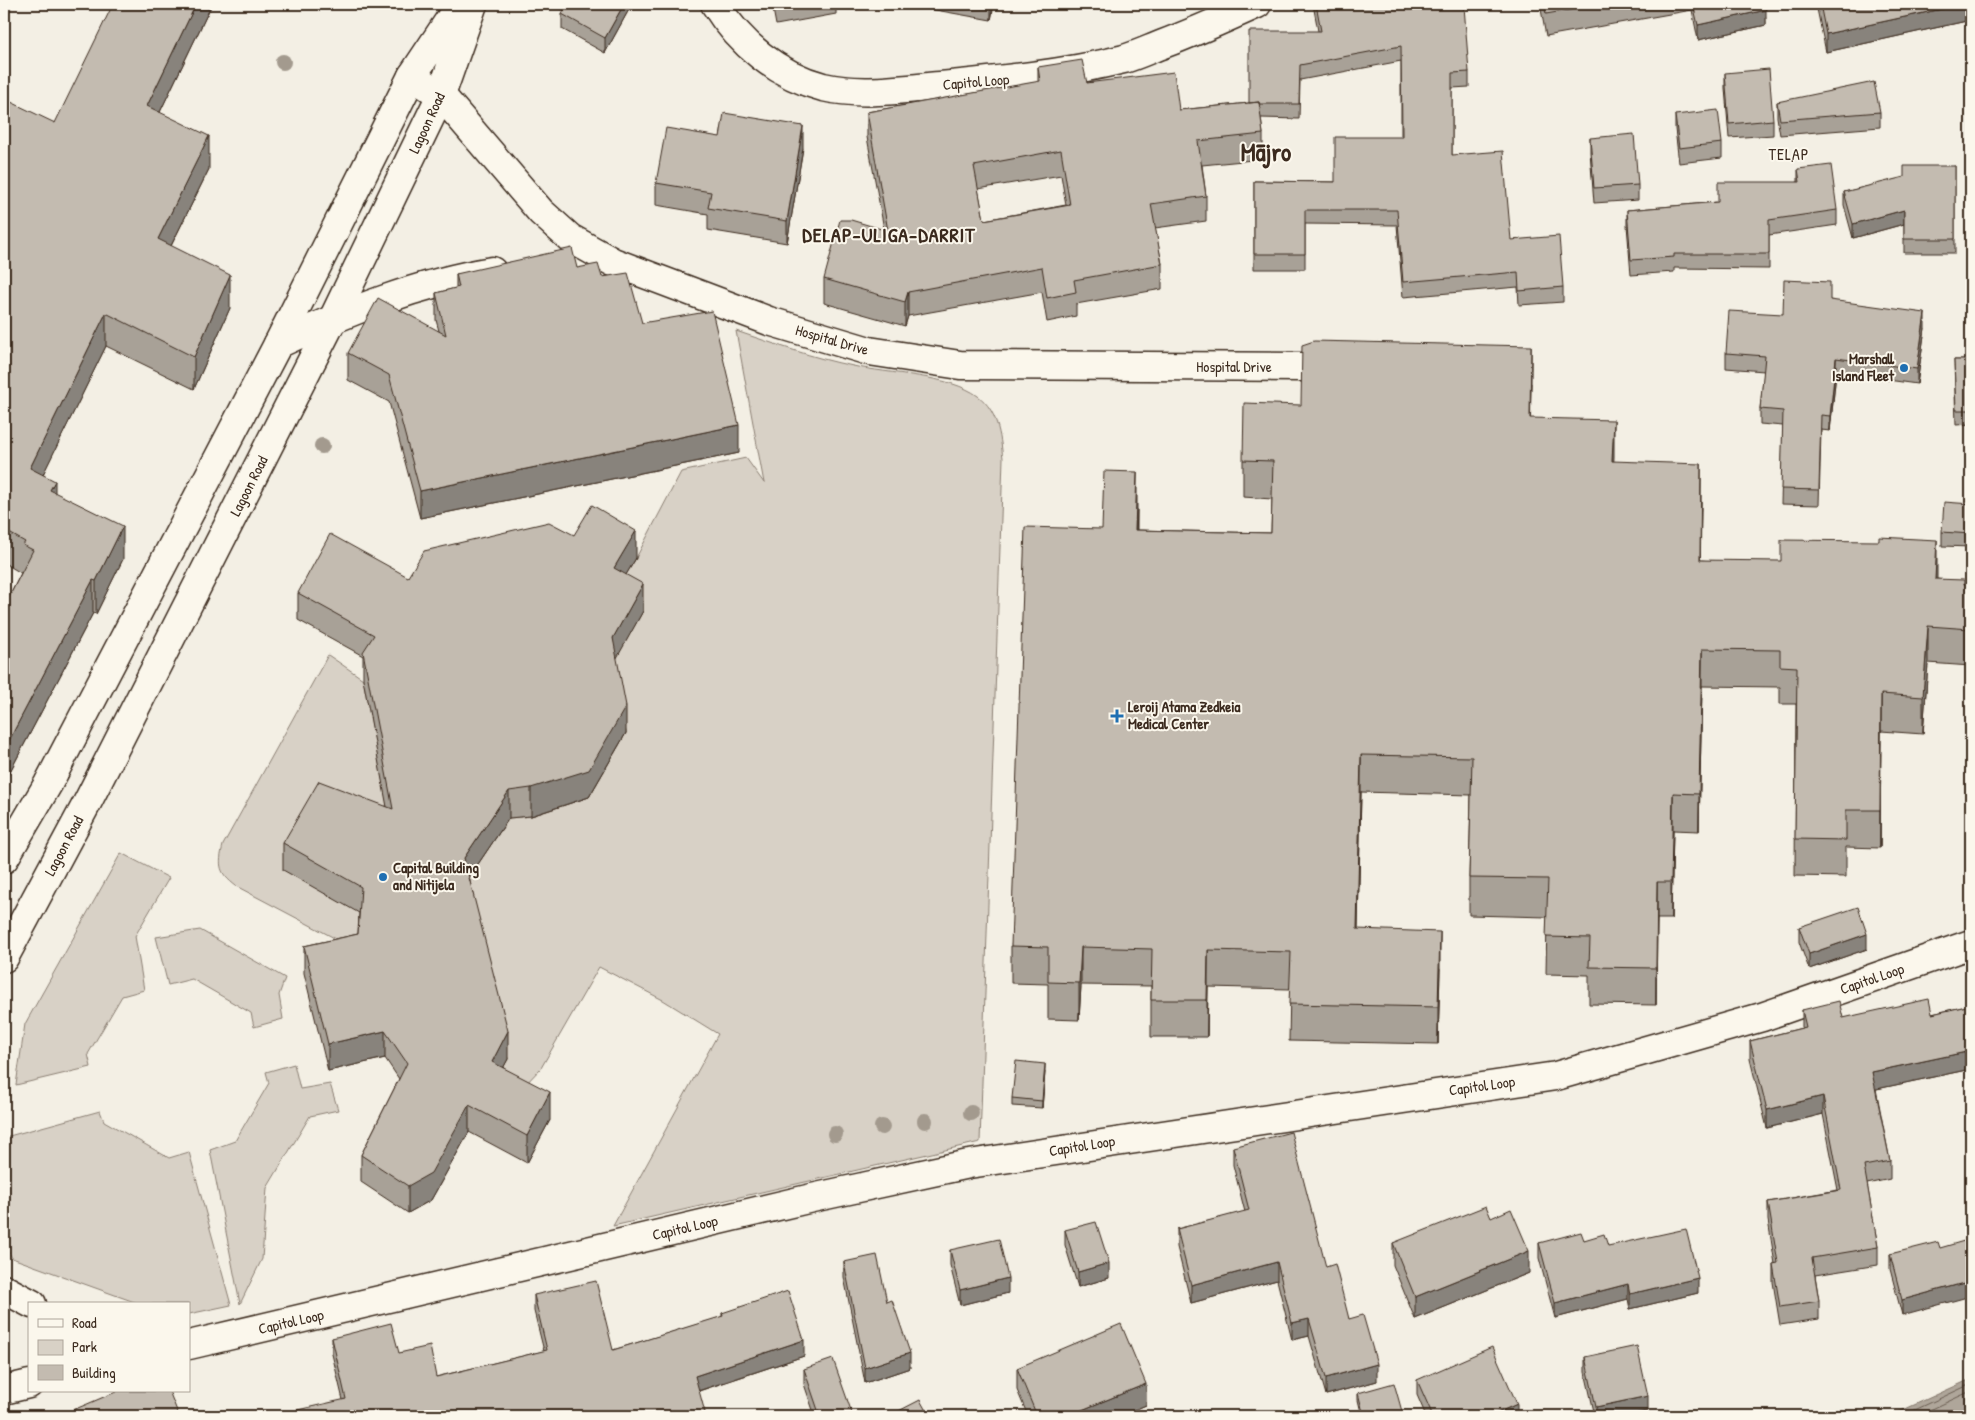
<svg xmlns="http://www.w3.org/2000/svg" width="1975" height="1420" font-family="'Patrick Hand',sans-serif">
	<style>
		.green { fill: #d8d1c6; stroke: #8a7e72 }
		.water { fill: #afa69a; stroke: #817468 }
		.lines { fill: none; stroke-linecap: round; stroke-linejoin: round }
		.shore { stroke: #695c50; stroke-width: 1 }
		.minor-casing { stroke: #3b2a1e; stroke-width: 31 }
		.major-casing { stroke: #3b2a1e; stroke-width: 31 }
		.minor { stroke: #fbf7ec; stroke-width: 28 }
		.major { stroke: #fbf7ec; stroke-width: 28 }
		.tree { fill: #a39a8e }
		.wall { fill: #a8a197; stroke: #3b2a1e; fill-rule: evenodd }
		.shaded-wall { fill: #88837b; stroke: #3b2a1e }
		.building { fill: #c3bbb0; stroke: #3b2a1e; fill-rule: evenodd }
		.poi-dot { fill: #1f6fb2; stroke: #fbf7ec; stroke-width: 2 }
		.labels { text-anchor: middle; stroke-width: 4; stroke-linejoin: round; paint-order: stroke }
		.street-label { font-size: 15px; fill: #3b2a1e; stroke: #fbf7ec }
		.poi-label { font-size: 15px; font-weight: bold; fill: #3b2a1e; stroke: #fbf7ec; text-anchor: start }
		.neighbourhood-label { font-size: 16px; letter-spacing: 1px; fill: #3b2a1e; stroke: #fbf7ec }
		.district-label { font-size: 20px; font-weight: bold; letter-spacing: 1px; fill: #3b2a1e; stroke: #fbf7ec }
		.town-label { font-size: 25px; font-weight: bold; fill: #3b2a1e; stroke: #fbf7ec }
	</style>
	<rect width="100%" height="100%" fill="#f3efe4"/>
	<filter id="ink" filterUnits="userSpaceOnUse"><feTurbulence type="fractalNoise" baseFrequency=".02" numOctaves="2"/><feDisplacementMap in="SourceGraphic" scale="10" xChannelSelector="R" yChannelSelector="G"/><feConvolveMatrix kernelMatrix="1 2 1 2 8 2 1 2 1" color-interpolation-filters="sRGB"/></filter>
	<g filter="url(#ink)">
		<path class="green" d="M736,331C775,344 813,358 853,366C889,374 950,375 978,396C998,411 1000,435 1003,458L980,1142L613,1226L718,1034L663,1000L599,967L541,1068L524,1086L500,1097L464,885L509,818L531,816L589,797L626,733L613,665L614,595L636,558L681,472L746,458L764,483Z
			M328,655L363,679L387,804L371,828L359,951L236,886C219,873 218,866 223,845Z
			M121,853L169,878L135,936L144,990L122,996L88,1054L91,1067L16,1085L25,1024Z
			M200,930L285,978L279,995L283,1019L254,1027L251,1013L192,979L168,985L156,937Z
			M294,1064L300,1089L330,1084L338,1110L310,1116L267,1188L262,1259L240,1304L210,1150L235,1141L269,1083L266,1072Z
			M100,1111L104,1121L169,1158L189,1152L231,1305L189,1314V1304H140L12,1258L4,1243V1170L9,1136Z"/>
		<path class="water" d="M1971,1379V1416H1890Z"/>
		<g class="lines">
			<path class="shore" d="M1902,1416L1971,1384
				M1917,1416L1971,1391"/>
			<defs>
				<path id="minor" d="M715,4C740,44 777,75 823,87C862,96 901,89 940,86C1002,80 1063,74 1124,59C1137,55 1150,49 1163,44C1195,32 1226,18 1257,4
					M412,76L441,95L541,212L570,238L613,262L769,321L869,351L960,365L1304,367
					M278,344C346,312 418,283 492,271
					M4,1289L32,1304
					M189,1345L812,1198L969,1164L1556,1076L1762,1017L1971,944
					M4,1390L29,1384"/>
				<path id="major" d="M4,859L48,784L278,344L412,76L460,4
					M4,958L86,805L334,317L441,95L473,4"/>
			</defs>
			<use href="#minor" class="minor-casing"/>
			<use href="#major" class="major-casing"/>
			<use href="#minor" class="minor"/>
			<use href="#major" class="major"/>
		</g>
		<g class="tree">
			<circle cx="283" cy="62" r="8"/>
			<circle cx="322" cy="446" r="8"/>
			<circle cx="971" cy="1113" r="8"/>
			<circle cx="925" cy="1121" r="8"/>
			<circle cx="882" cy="1127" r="8"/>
			<circle cx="835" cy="1134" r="8"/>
		</g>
		<path class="wall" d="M4,4H13L11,8Z
			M212,4L160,112L209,169L171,246L230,308L194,389L106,346L43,474L55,493L123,559L96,614L93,613L4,783V607L21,573L4,563V118L55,123Z
			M550,4H632L605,53L562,29V14L564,10Z
			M772,4H836V14L776,25Z
			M930,4H994L991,20L930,9Z
			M1313,4H1438V7L1469,72V87L1452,88V155L1511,240L1563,287V302L1519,305L1518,287L1403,297L1397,225L1305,224V269H1254V181L1335,182L1401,137V61L1300,80L1299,119L1261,118L1263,134V159L1202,165L1206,196V221L1155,228L1162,264V289L1076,304V316L1047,322L1042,292L908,316L905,326L824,303V279L884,229L867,137V112L1038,82V67L1087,83L1179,110L1249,103L1318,31ZM1061,175L1066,205L984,220L978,189Z
			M1540,4H1765L1766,25L1698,40L1692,10L1546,36Z
			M1816,4H1971V20L1826,52Z
			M1725,73L1773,120V135L1729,138L1725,88Z
			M1777,102L1880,112V127L1780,135L1777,117Z
			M1675,115L1722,143V158L1679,163L1675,129Z
			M720,137L803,148L787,243L708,230V214L656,205V183Z
			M1590,138L1638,185V200L1594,203L1590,152Z
			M1955,166V253H1904V224L1853,238L1844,205V192Z
			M1798,169L1837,210V225L1769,235V269L1674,268V272L1631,275L1627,225V210L1718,202L1798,182Z
			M577,268L602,277L642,323L739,453L420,518L389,402L348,380V353L439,331L436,320V293L456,288V274Z
			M1830,300L1925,328L1917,384L1836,373L1830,431L1821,430L1819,505L1781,504L1783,426L1760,424V409L1764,371L1726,368V353L1783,314Z
			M1954,360H1971V424L1956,425Z
			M1531,383L1530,418L1613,461L1701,501L1700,560L1937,579L1964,584H1971V666L1928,663L1923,734L1881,731L1880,848L1846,847V877L1795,876L1796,704H1780V687L1702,686L1699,831L1673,830L1671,919H1657L1656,1005L1589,1004V975L1546,974L1547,917L1469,915V878L1471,795L1361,792L1358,929L1440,969L1438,1044L1289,1041L1290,989L1208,987L1207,1037H1151V986L1081,985L1079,1020L1048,1019V984L1011,983V946L1102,529L1137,509V530L1271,533L1272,499L1243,497V460L1301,405Z
			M1971,504V547L1942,546V532Z
			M574,535L636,558L626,574L643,611L616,658L626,733L589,797L531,816L509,818L469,877L508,1059L503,1068L550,1120L527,1163L469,1132L431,1200L408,1213L361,1182V1155L399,1079L385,1058L328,1071L304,973V946L358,934L359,913L283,870V843L387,807L363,679V656L298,620V593L408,577Z
			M1799,927L1867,949L1809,969L1799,942Z
			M1971,1005V1069L1876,1089L1890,1161V1179L1867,1184L1878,1247V1265L1815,1275L1819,1301V1319L1780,1325L1773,1282V1264H1775L1768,1220V1202L1838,1190L1823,1114L1767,1128L1750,1059V1041L1802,1028V1010L1843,1018L1932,1014Z
			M1045,1072L1042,1108L1012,1106V1098Z
			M1233,1147L1326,1267L1349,1319L1377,1381L1326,1395L1309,1336L1292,1340L1277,1280L1191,1303L1177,1247V1229L1245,1212L1233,1165Z
			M1491,1218L1529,1273L1415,1319L1393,1265V1243Z
			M1065,1230L1109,1278L1078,1287L1065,1245Z
			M1584,1240L1608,1246L1698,1293L1630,1309L1628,1299L1555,1318L1539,1258V1243Z
			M1940,1248L1902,1315L1890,1269V1254Z
			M950,1250L1008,1293L960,1305L950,1265Z
			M844,1262L887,1302L910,1368L865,1383L844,1277Z
			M534,1295L613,1350L722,1317V1313L804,1356L699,1391L343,1400L332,1354V1338L399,1353L436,1377L544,1351L534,1311Z
			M1585,1357L1648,1411L1624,1416H1595L1585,1372Z
			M1017,1368L1146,1405L1120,1416H1028L1017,1390Z
			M804,1369L853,1416H815L804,1384Z
			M1417,1380L1517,1416H1426L1417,1395Z
			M1358,1393L1403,1416H1362L1358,1400Z"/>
		<path class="shaded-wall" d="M196,4H212L147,139V106Z
			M624,4H632L605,53V38Z
			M991,4H994L991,20Z
			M1965,4H1971V20L1826,52V34Z
			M1766,10V25L1698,40V25Z
			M803,126V148L787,243V221Z
			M209,136V169L158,272V239Z
			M1904,210V224L1853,238V224Z
			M230,275V308L194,389V357Z
			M908,292V316L905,326V302Z
			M106,313V346L30,501V468Z
			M1925,313V328L1917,384V369Z
			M1531,346V383L1530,455V418Z
			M1836,358V373L1830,431V416Z
			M1614,420V457L1612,498V461Z
			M739,425V453L420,518V491Z
			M1701,464V501L1700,597V560Z
			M1137,472V509L1135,567V530Z
			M55,481V514L50,490Z
			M123,526V559L96,614V581Z
			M636,531V558L614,595V568Z
			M1937,540V577L1935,616V579Z
			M93,580V613L4,783V750Z
			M643,584V611L613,665V638Z
			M1928,626V663L1923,734V697Z
			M1702,649V686L1699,831V794Z
			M1881,694V731L1880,848V810Z
			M626,706V733L589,797L531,816V788Z
			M1361,755V792L1357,966V929Z
			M509,791V818L464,885V858Z
			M1673,793V830L1671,919V882Z
			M1657,882V919L1656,1005V968Z
			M1440,932V969L1438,1044V1007Z
			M1867,934V949L1809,969V954Z
			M1081,947V985L1079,1020V983Z
			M1208,950V987L1207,1037V1000Z
			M385,1031V1058L328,1071V1044Z
			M508,1031V1059L492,1089V1062Z
			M1971,1051V1069L1872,1090V1072Z
			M1045,1064V1072L1042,1108V1101Z
			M550,1092V1120L527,1163V1136Z
			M1823,1096V1114L1767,1128V1110Z
			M469,1105V1132L431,1200L408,1213V1186Z
			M1529,1251V1273L1415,1319V1297Z
			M1277,1262V1280L1191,1303V1285Z
			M1109,1263V1278L1078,1287V1272Z
			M1008,1278V1293L960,1305V1290Z
			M1698,1278V1293L1630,1309V1294Z
			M1971,1281V1296L1902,1315V1300Z
			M1628,1284V1299L1555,1318V1303Z
			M1309,1319V1336L1292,1340V1323Z
			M804,1340V1356L695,1392V1376Z
			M910,1353V1368L865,1383V1368Z
			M1377,1364V1381L1326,1395V1378Z
			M1146,1384V1405L1120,1416H1067Z
			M1648,1396V1411L1624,1416H1596V1407Z
			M1517,1404V1416H1490Z"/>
		<path class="building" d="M113,4H196L147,106L209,136L158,239L230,275L194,357L106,313L30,468L55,481L50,490L123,526L96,581L93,580L4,750V678L10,666L4,663V607L33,550L23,545L25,542L4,530V118L11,102L55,123Z
			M567,4H624L605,38L562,14Z
			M981,4H991V6Z
			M1316,4H1438V7L1464,6L1469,72L1452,73V155L1503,151L1511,240L1559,236L1563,287L1519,291L1518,272L1403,282L1397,210H1305V254H1254V181L1335,182V137H1402L1401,46L1300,65L1299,104H1259V102L1249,103V31H1321Z
			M1544,4H1604L1546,14Z
			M1693,4H1765L1766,10L1698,25Z
			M1820,4H1965L1826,34Z
			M1082,60L1087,83L1174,72L1179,110L1259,102L1263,134L1198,141L1206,196L1151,204L1162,264L1074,280L1076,292L1047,298L1042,267L908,292L905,302L824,279L840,220H851L888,231L867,112L1040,81L1038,67ZM1061,150L1070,205L984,220L974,166Z
			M1769,69L1773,120L1729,124L1725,73Z
			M1874,82L1880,112L1780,120L1777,102Z
			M1718,110L1722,143L1679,148L1675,115Z
			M724,113L803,126L787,221L708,208L711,192L656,183L666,128L720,137Z
			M1634,134L1638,185L1594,188L1590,138Z
			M1831,165L1837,210L1769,220V254H1674V257L1631,260L1627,210L1718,202V182H1800L1798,169Z
			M1904,166H1955V239H1904V210L1853,224L1844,192L1904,177Z
			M572,248L577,268L598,264L602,277L628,273L642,323L712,311L739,425L420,491L389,375L348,353L378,298L446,335L436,293L459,287L456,274Z
			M1784,280L1830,282V300L1925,313L1917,369L1836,358L1830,416L1821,415L1819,490L1781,489L1783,411L1760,409L1765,356L1726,353L1729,311L1783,314Z
			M1314,341L1531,346L1530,418L1614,420L1612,461L1701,464L1700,560L1781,561V540L1879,541V537L1937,540L1935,579L1964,580V584H1971V629L1928,626L1923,697L1881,694L1880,810H1846V840L1795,839L1797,667L1780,666V650L1702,649L1699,794L1673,793L1671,882H1657L1656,968L1589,967L1590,938L1546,937L1548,879L1469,878L1472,757L1361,755L1357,929L1440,932L1438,1007L1289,1004L1291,952L1208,950L1207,1000H1151L1152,949L1081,947L1079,983L1048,982V947L1011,946L1025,527L1102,529L1104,471L1137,472L1135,530L1271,533L1273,461L1243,460L1244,403L1301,405L1302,345Z
			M1954,360H1971V410H1956Z
			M1944,502L1971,504V534L1942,532Z
			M592,505L636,531L614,568L643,584L613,638L626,706L589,770L531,788L509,791L464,858L508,1031L492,1062L550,1092L527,1136L469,1105L431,1173L408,1186L361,1155L407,1063L385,1031L328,1044L304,946L358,934L361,887L283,843L319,781L393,809L363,652L374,635L298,593L330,534L408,577L424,551L549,522L574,535Z
			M1858,907L1867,934L1809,954L1799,927Z
			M1929,999L1932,1014L1971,1005V1051L1872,1072L1890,1161L1864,1166L1878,1247L1812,1258L1819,1301L1780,1307L1773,1264L1778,1263L1768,1202L1841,1190L1823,1096L1767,1110L1750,1041L1806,1027L1802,1010L1839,1001L1843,1018Z
			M1016,1061L1045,1064L1042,1101L1012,1098Z
			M1291,1132L1326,1267L1335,1264L1349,1319L1363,1315L1377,1364L1326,1378L1309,1319L1292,1323L1277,1262L1191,1285L1177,1229L1249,1210L1233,1147Z
			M1486,1206L1491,1218L1511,1209L1529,1251L1415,1297L1393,1243Z
			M1096,1222L1109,1263L1078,1272L1065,1230Z
			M1686,1229L1698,1278L1630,1294L1628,1284L1555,1303L1539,1243L1581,1232L1584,1240L1604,1234L1608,1246Z
			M999,1239L1008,1278L960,1290L950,1250Z
			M1971,1239V1281L1902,1300L1890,1254L1938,1242L1940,1248Z
			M877,1255L887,1302L892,1300L910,1353L865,1368L844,1262Z
			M596,1281L613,1350L723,1316L722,1313L788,1291L804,1340L695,1376L706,1416H271L346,1399L332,1338L391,1323L399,1353L430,1346L436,1377L547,1350L534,1295Z
			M1121,1324L1146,1384L1067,1416H1037L1017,1368Z
			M1637,1346L1648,1396L1596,1407L1585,1357Z
			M1492,1347L1517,1404L1490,1416H1433L1417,1380Z
			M833,1359L853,1416H820L804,1369Z
			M1394,1383L1403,1415L1398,1416H1364L1358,1393Z
			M118,1391H169L179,1416H59Z
			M920,1400L929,1416H889Z"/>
	</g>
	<g class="poi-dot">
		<circle cx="1904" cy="368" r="5"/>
		<path d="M1114.5 708.5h5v5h5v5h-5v5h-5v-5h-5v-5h5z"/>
		<circle cx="383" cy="877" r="5"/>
	</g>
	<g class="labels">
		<g class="street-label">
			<text transform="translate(976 82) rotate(-5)" y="5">Capitol Loop</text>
			<text transform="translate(427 123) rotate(-65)" y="5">Lagoon Road</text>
			<text transform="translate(832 340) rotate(16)" y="5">Hospital Drive</text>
			<text x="1234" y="372">Hospital Drive</text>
			<text transform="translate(249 486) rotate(-63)" y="5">Lagoon Road</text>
			<text transform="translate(64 846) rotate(-62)" y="5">Lagoon Road</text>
			<text transform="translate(1872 979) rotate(-19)" y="5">Capitol Loop</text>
			<text transform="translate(1482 1086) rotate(-8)" y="5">Capitol Loop</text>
			<text transform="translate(1082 1146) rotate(-9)" y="5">Capitol Loop</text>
			<text transform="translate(685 1228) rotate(-13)" y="5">Capitol Loop</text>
			<text transform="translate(291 1322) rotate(-13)" y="5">Capitol Loop</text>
		</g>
		<g class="poi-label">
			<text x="1894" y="364" text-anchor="end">Marshall<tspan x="1894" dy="17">Island Fleet</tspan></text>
			<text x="1128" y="712">Leroij Atama Zedkeia<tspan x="1128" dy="17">Medical Center</tspan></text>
			<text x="393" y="873">Capital Building<tspan x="393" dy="17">and Nitijela</tspan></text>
		</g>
		<g class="neighbourhood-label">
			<text x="1789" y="160">TEḶAP</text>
		</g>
		<g class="district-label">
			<text x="889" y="242">DELAP-ULIGA-DARRIT</text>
		</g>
		<g class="town-label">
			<text x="1266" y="161">Mājro</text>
		</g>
	</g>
	<rect width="1975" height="1420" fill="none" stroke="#fbf7ec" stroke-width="20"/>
	<rect x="10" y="10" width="1955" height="1400" fill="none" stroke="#3b2a1e" stroke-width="2" filter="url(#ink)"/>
	<rect x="28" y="1302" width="162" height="90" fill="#fbf7ec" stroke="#aea59a"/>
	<rect x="38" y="1319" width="25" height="8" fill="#fbf7ec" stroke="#aea59a"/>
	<text x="72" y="1328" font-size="15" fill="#3b2a1e">Road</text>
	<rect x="38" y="1340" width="25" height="15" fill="#d8d1c6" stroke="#aea59a"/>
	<text x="72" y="1352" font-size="15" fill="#3b2a1e">Park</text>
	<rect x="38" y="1365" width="25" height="15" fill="#c3bbb0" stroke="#aea59a"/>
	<text x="72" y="1378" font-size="15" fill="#3b2a1e">Building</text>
</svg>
